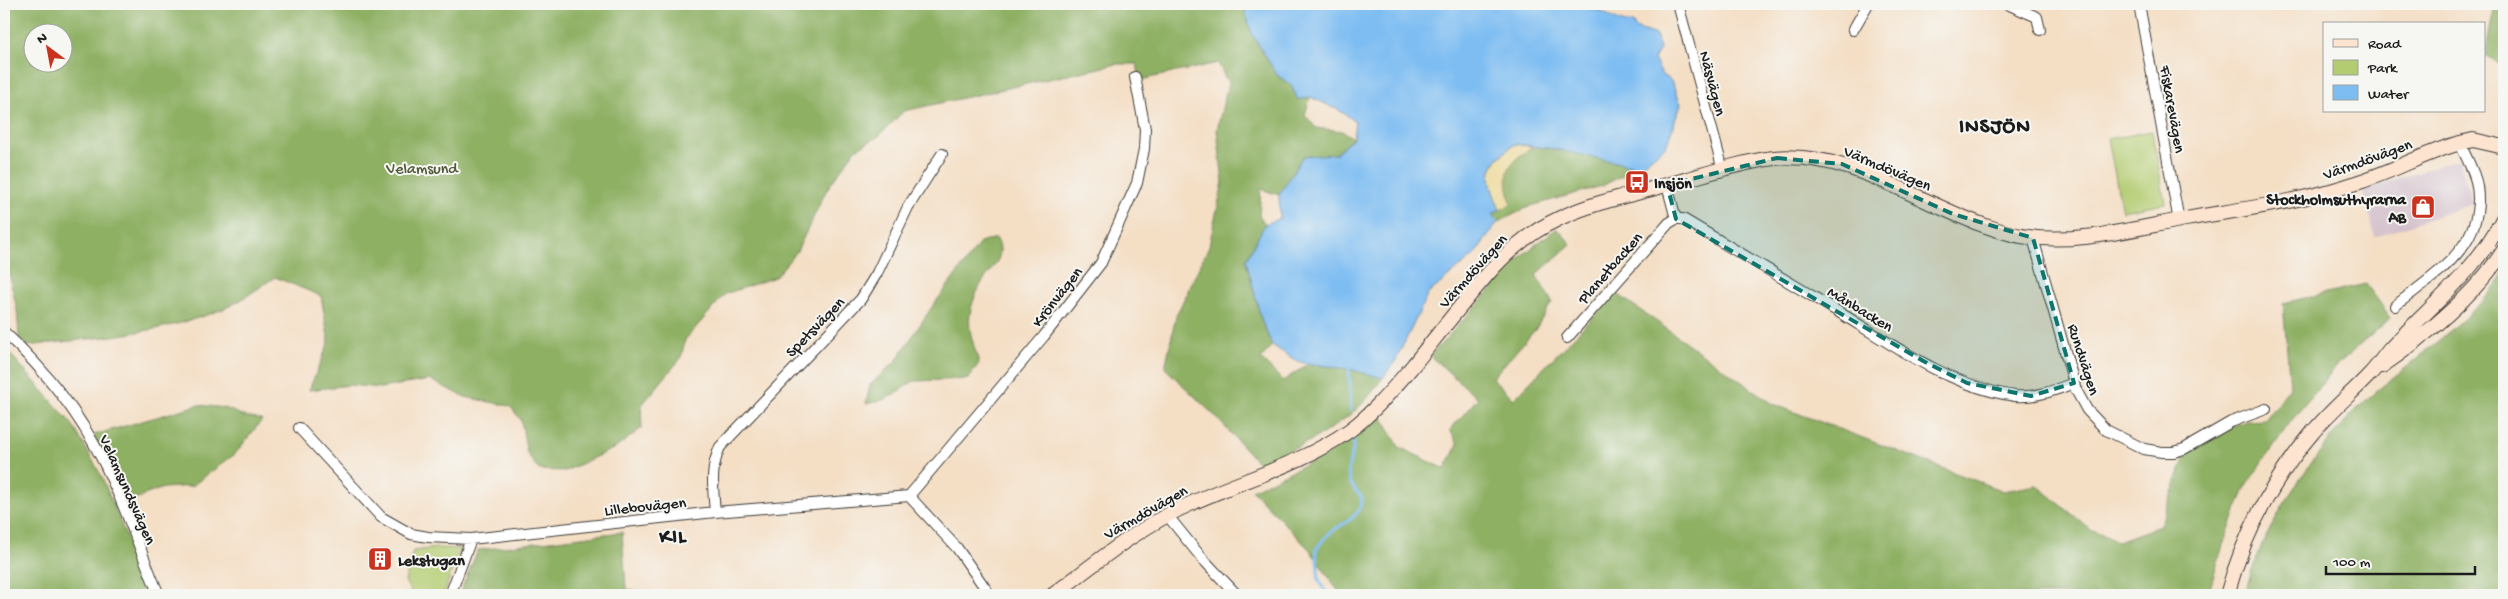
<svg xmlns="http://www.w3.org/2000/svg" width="2508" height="599" font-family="'Gochi Hand',sans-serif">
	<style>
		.industrial { fill: #d1bdc9 }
		.green { fill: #b3cc71; stroke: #687446 }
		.forest { fill: #8eb063; stroke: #556640; fill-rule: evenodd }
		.sand { fill: #eeda9e; stroke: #857b5d }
		.water { fill: #7ebdf2; stroke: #4d6c87 }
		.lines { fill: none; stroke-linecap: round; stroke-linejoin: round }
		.stream { stroke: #7ebdf2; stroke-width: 3 }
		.street-casing { stroke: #3c3935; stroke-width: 12 }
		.secondary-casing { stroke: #3c3935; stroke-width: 16 }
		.street { stroke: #fff; stroke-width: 10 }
		.secondary { stroke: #fde4d1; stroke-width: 14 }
		.marked { fill: #0f766e; fill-opacity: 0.2; stroke: #0f766e; stroke-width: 4; stroke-dasharray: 10 6; stroke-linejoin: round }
		.labels { text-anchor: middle; stroke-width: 4; stroke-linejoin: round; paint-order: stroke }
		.street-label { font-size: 16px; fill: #1c1c1c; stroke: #f6f6f2 }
		.park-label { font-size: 16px; fill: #515a3a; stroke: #f6f6f2 }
		.poi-label { font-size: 16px; font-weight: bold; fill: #1c1c1c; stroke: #f6f6f2; text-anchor: start }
		.district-label { font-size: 21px; font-weight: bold; letter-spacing: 1px; fill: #1c1c1c; stroke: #f6f6f2 }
	</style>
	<rect width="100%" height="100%" fill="#f6f6f2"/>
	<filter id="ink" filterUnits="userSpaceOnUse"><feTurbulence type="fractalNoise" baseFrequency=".02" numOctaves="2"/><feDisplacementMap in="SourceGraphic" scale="10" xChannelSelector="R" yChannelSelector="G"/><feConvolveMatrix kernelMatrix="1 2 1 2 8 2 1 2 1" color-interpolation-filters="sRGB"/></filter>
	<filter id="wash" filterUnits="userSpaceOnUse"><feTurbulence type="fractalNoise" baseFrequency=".0096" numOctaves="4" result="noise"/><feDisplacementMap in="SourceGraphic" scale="20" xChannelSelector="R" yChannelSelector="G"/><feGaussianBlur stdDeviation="1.12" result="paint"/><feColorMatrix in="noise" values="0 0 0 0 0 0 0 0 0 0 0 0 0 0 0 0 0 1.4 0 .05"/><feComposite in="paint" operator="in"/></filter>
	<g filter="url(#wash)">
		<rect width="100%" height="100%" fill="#f4dec4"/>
		<path class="industrial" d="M2459,159L2472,204L2375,237L2363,189Z"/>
		<path class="green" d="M2152,131L2165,203L2122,211L2108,139Z
			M437,548L460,549L443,595H413L405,581L413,551Z"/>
		<path class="forest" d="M4,4H1243L1252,34L1277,75L1291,85L1298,100L1310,97L1305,115L1316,128L1342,131L1353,138L1335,155L1303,156L1279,195L1261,189L1259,215L1265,224L1246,260L1262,322L1272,345L1261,359L1283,381L1308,364L1349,369L1383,378C1375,387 1368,399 1359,407C1330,433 1294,451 1258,463L1215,416L1165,368L1176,316L1209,246L1223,182L1217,130L1228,83L1218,63L1140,80L1137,64H1117L904,111L879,136L856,149L827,189L797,251L775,277L725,294L685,340L681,358L641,406L642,428L617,447L565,471L539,470L527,454L521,420L510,406L465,397L430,380L380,388L350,385L309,390L329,342L321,296L275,277C258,288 242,301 223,309C162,334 92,338 27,346L19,337L17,310L4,250ZM32,32H62V62H32Z
			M2495,4H2504V62L2498,64L2485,55Z
			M1515,144L1555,149L1639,167L1602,186L1531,206L1498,222L1494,218V213L1500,210L1492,165Z
			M1557,228L1571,244L1536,275L1552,302L1535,330L1492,378L1514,399L1616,293L1773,404L2003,491L2037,485L2090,529L2118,541L2160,526L2186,454L2233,425L2247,421L2265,420L2290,387L2283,303L2366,284L2391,318L2339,363L2291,421L2246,486L2223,545L2208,595H1341L1310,550L1252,490L1330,453L1380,413L1399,447L1445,469L1458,444L1450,430L1478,398L1430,356L1524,254Z
			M996,238C1009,258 987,271 979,288C975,296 971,306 970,314C967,329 975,348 979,363L968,379L914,381L886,399L866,404L870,385L896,361L932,307L980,243Z
			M2504,274V595H2245C2258,533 2314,451 2360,406C2379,387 2403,371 2424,353C2450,330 2487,303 2504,274Z
			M4,347L72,424L101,475L150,595H4Z
			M198,405L225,408L246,417L262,420L235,454L192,486L163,488L144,495L125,506L94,435Z
			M622,532L626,589L664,595H459L478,550Z"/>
		<path class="sand" d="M1515,144L1533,147C1504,164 1504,172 1511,204L1500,210C1486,177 1484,166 1515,144Z"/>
		<path class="water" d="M1243,4H1572C1580,7 1587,8 1595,10C1610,13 1617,25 1633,23L1635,28L1656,35L1660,49L1654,59L1662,75L1671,81L1681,104L1666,146L1639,167L1555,149L1515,144C1484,166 1486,177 1500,210L1494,213V218L1498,222L1474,255L1428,294L1396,360L1383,378L1349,369L1298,362L1272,345L1262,322L1246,260L1265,224L1280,218L1279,195L1301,159L1304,156L1335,154L1353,138L1355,121L1337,109L1310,97L1298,100L1291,85L1277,75L1252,34Z"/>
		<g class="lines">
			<path class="stream" d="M1349,369L1351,411
				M1327,595L1319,580L1316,549C1320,544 1325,537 1330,533C1345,520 1358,522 1362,498C1358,493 1353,488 1350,482C1344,467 1355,453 1354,438"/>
		</g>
	</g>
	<g filter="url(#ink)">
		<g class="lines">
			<defs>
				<path id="street" d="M1678,4L1723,170
					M2007,4L2037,17L2040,30
					M2139,4L2179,221
					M1853,30L1868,4
					M1667,185L1676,219H1683C1735,250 1786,280 1837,311C1891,344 1951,387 2015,396C2036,398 2055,390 2074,383
					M2033,238L2076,390L2087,410L2106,430L2144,449L2162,452H2174L2184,449L2231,422L2266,409
					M2395,306C2436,273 2486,246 2477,186C2475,172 2465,156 2460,143
					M4,332C43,368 79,413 103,461C125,504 140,551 159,595
					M1567,338L1669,223L1676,219
					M299,428L381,517L411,534L428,537L471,539L715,512L909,496L957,548L990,595
					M909,496L1044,336L1101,263L1137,183L1144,149L1145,129L1135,77
					M715,512C713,488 710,469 720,447L861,299L877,273L908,207L942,154
					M1167,515L1201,557L1237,595
					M450,595L471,539"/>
				<path id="secondary" d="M2382,366C2424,337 2477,293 2504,250
					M1053,595C1098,561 1140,526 1192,503C1245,479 1302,464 1350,430C1373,413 1392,390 1411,368C1436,337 1460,306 1486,276C1540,211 1597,204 1674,183C1706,174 1741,162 1774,158C1850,151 1914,201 1983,225C1995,229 2008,234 2021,236C2076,245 2131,229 2186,219C2243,209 2301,202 2356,183C2392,172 2424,153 2460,143L2473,140L2504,147
					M2227,595C2243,536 2273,479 2313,432C2330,411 2351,394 2369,375C2377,367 2383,357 2391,348C2434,302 2473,275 2504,217"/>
			</defs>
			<use href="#street" class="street-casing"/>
			<use href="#secondary" class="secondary-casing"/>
			<use href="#street" class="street"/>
			<use href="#secondary" class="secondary"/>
		</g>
	</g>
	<path class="marked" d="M1777,158L1842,164L1953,214L2033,238L2074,383L2031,396L1967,383L1925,362L1676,219L1667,185Z"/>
	<defs>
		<symbol id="bus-square" viewBox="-11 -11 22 22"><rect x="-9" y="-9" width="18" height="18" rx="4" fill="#c8321e" stroke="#f6f6f2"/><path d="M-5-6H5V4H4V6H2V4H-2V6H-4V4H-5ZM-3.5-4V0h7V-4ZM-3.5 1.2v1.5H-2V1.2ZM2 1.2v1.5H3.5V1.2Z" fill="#fff"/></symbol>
		<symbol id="shop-square" viewBox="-11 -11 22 22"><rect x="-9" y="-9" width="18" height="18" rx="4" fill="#c8321e" stroke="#f6f6f2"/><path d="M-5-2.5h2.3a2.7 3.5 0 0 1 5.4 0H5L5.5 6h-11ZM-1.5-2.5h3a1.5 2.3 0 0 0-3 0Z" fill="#fff"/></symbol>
		<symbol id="building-square" viewBox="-11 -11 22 22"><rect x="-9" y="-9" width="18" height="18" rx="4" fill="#c8321e" stroke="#f6f6f2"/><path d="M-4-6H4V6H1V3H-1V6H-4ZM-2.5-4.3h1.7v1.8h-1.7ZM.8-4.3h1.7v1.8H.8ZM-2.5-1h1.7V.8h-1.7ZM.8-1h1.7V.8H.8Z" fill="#fff"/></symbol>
	</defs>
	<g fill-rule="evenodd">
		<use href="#bus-square" x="1623" y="168" width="28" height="28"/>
		<use href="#shop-square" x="2409" y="193" width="28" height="28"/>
		<use href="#building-square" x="366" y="545" width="28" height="28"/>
	</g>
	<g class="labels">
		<g class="street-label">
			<text transform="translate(1714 83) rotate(75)" y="6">Näsvägen</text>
			<text transform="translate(2174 109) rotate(80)" y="6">Fiskarevägen</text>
			<text transform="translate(2367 158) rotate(-20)" y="6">Värmdövägen</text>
			<text transform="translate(1888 167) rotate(23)" y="6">Värmdövägen</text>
			<text transform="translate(1609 267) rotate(-49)" y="6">Planetbacken</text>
			<text transform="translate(1472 270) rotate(-48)" y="6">Värmdövägen</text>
			<text transform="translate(1056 296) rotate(-52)" y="6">Krönvägen</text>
			<text transform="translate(1861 308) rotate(31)" y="6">Månbacken</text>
			<text transform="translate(814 326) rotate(-46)" y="6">Spetsvägen</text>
			<text transform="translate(2085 359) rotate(72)" y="6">Rundvägen</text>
			<text transform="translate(129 489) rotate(66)" y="6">Velamsundsvägen</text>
			<text transform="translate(645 505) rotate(-6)" y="6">Lillebovägen</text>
			<text transform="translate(1145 511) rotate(-30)" y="6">Värmdövägen</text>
		</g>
		<g class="park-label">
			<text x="422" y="173">Velamsund</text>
		</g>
		<g class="poi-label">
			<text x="1654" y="188">Insjön</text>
			<text x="2406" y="204" text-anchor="end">Stockholmsuthyrarna<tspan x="2406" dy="18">AB</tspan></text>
			<text x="398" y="565">Lekstugan</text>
		</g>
		<g class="district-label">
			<text x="1995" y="132">INSJÖN</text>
			<text x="673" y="542">KIL</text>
		</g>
	</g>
	<rect width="2508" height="599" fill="none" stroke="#f6f6f2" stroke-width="20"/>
	<rect x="2323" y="22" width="162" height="90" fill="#f6f6f2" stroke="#9f9f9c"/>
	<rect x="2333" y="39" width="25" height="8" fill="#fde4d1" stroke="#9f9f9c"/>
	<text x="2368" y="48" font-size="15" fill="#1c1c1c">Road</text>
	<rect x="2333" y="60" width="25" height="15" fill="#b3cc71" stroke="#9f9f9c"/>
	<text x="2368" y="72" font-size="15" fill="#1c1c1c">Park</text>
	<rect x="2333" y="85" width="25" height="15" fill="#7ebdf2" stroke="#9f9f9c"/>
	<text x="2368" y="98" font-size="15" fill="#1c1c1c">Water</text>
	<g transform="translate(48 48) rotate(328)"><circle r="24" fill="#f6f6f2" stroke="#9f9f9c"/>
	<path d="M0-4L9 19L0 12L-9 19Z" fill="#c8321e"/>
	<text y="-8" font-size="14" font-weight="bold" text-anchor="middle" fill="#1c1c1c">N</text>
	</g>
	<path d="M2326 566v8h149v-8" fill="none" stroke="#1c1c1c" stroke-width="2.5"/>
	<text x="2333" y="566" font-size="15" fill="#1c1c1c" stroke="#f6f6f2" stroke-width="4" paint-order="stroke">100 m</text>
</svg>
